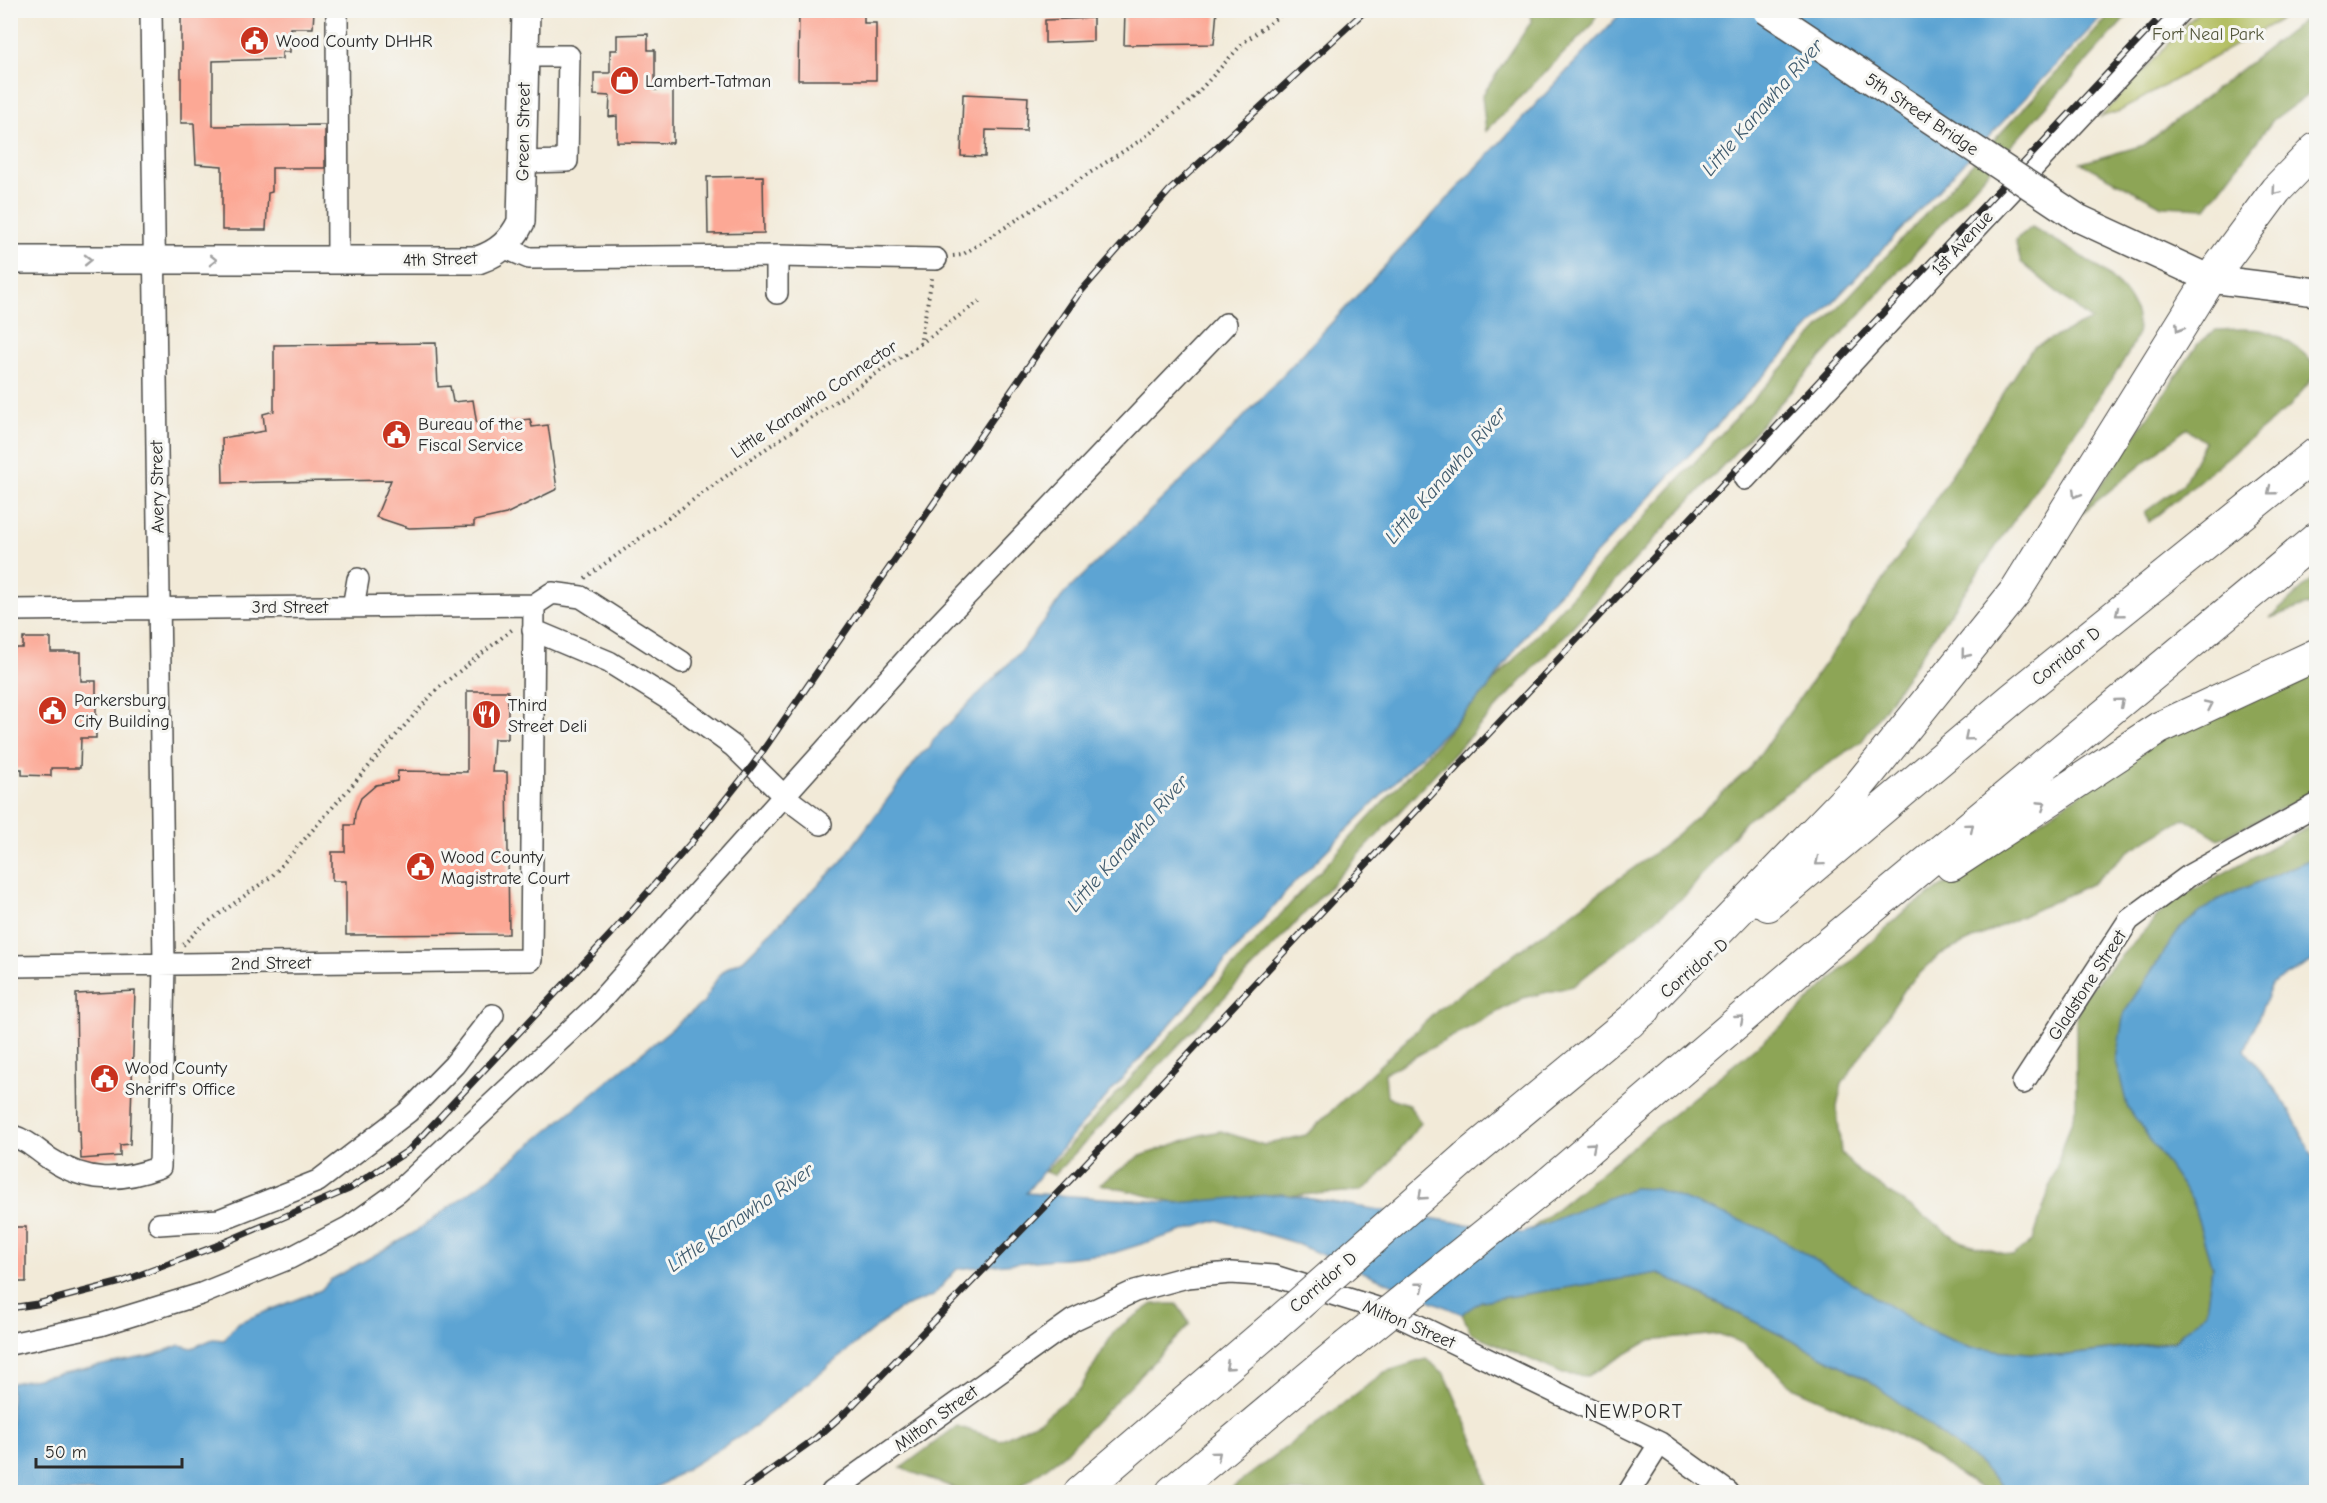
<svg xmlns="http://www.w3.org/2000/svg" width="2327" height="1503" font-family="'Comic Neue',sans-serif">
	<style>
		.green { fill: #b2be60; stroke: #6e7446; stroke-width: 1.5 }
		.forest { fill: #8da556; stroke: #5c6840; stroke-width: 1.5 }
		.water { fill: #5da4d3; stroke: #44687f; stroke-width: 1.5 }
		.building { fill: #fca895 }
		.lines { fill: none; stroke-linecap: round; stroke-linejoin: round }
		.minor-casing { stroke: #494845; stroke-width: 24 }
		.major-casing { stroke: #494845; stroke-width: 30 }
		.highway-casing { stroke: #494845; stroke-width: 34 }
		.path { stroke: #494845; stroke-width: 4; stroke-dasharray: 1.5 4.5; stroke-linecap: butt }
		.minor { stroke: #fff; stroke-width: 21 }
		.major { stroke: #fff; stroke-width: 27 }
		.highway { stroke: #fff; stroke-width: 32 }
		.rail-casing { stroke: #2b2b2b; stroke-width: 7 }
		.rail { stroke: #f6f6f2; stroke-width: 4.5; stroke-dasharray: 14; stroke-linecap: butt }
		.major-bridge-casing { stroke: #494845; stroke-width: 30; stroke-linecap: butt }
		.highway-bridge-casing { stroke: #494845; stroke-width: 34; stroke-linecap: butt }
		.major-bridge { stroke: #fff; stroke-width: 27 }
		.highway-bridge { stroke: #fff; stroke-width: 32 }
		.oneway { stroke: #a0a0a0 }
		.labels { text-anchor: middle; stroke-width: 6; stroke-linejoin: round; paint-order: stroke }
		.park-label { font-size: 18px; fill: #54573b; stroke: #f6f6f2 }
		.poi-label { font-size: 18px; fill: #2b2b2b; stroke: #f6f6f2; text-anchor: start }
		.street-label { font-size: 18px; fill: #2b2b2b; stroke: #f6f6f2 }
		.water-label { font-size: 20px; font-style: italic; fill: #3f5b6e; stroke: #f6f6f2 }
		.neighbourhood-label { font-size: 20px; letter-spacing: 1.5px; fill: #2b2b2b; stroke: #f6f6f2 }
	</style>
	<rect width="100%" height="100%" fill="#f6f6f2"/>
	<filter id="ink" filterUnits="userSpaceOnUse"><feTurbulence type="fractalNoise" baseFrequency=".0167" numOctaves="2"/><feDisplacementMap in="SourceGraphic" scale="12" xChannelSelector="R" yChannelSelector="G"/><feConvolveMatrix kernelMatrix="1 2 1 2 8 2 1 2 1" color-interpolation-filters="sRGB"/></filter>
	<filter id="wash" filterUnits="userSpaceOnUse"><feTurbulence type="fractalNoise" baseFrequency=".008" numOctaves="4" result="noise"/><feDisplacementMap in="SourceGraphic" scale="24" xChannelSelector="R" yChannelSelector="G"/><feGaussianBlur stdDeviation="1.35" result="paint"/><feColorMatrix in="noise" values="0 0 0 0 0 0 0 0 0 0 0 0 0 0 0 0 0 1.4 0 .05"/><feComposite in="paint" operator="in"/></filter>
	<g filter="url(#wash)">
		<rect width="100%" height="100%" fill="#f2ead8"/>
		<path class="green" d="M2199,11H2295L2120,111L2101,117Z"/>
		<path class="forest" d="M1530,11H1598L1592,25L1486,131L1482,96L1531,22Z
			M2114,11H2132L1757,429L1288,931L1054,1175L1045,1172L1679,479Z
			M2316,11V89L2273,120L2206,208L2162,206L2081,163L2144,145Z
			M2032,227C2065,247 2147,285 2137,334C2135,341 2130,349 2127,356L1862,741L1745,821L1687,894L1573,986L1523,998L1385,1073L1387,1097L1408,1104L1421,1123L1375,1181L1360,1191L1178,1203L1100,1184L1138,1157L1200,1135L1221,1131L1264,1145L1306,1135L1440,1008L1664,846L1750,768L1882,583L2033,347L2091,320L2021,262L2015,240Z
			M2216,330C2230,330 2250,327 2264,331C2280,335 2316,356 2316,374L2290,406L2149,522L2145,512L2183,484L2205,442L2187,428L2082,513L2198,344Z
			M2316,576V602L2270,618Z
			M2316,673V792L2219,839L2185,818L2128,851L2093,883L1939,955L1907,986L1842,1084L1837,1107L1841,1153L1859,1172L1962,1242L2013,1256L2033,1240L2076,1107V1018L2085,995L2170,903L2316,822V857L2217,900L2127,1106L2192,1200L2212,1267L2206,1312L2173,1341L2062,1356L1971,1348L1930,1331L1529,1231L1785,1023L1902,913L2164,738Z
			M1658,1273L1869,1380L1977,1462L2010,1492H1987L1894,1432L1794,1388L1744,1344L1719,1334L1648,1341L1588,1376L1563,1374L1471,1333L1462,1314L1481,1301Z
			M1153,1304H1177L1190,1324L1063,1455L1013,1492H965L901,1468L957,1426L1000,1440L1041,1420L1080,1389L1115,1330Z
			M1426,1359L1445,1374L1481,1457L1488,1492H1227L1385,1372Z"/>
		<path class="water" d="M1623,11H2107L1545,608L1486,691L1296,881L1065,1144L1026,1193L1178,1203L1281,1194L1522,1233L1633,1188L1656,1189L1768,1231L1930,1331L1971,1348L2062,1356L2173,1342L2206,1312L2212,1267L2192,1200L2127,1106L2116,1060L2124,1012L2181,927L2217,900L2316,857V959L2272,984L2245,1050L2286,1104L2316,1162V1492H2010L1977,1462L1869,1380L1659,1273L1481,1301L1462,1314L1292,1242L1218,1220L1113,1253L957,1269L933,1296L899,1309L747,1432L649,1492H11V1383L154,1355L180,1345L192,1348L213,1339L224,1340L237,1323L321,1290L330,1280L412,1234L496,1173L704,1002C714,982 721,967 743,960L841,862L921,754L930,748L933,740L1023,649L1064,594L1209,454Z"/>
		<g id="blocks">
			<path class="building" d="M181,10H314L313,28H290V52H282V59L213,61V126L325,125V168H272V192L268,193L266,230H222V166L196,164L194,123H181Z
				M799,10H864V23H876V80H798Z
				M1125,10H1217L1214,44L1124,45Z
				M1093,18V41L1045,43V20Z
				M648,34V50H655V90L673,89V143L617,142V116L609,117L610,96L594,95V73H610V50H617V35Z
				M963,94L1028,97L1026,131L986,130L985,157L961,156Z
				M763,176L764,233L708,234L707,177Z
				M436,343L438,387L450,386L453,402L473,400L477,425L530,419L532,427L548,425L557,489L506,514L474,521V526L409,528L376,517L391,480L223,483L222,438L265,431L263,414L274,411V345Z
				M23,638H51V652H81V681H96V738H81L80,768H51V776L22,775V769H10V648H23Z
				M467,691H508V739H494L492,772H507L509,934L346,935V881H332V852H345V825H354L355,813L361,798L376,785L397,781L398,771L467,772Z
				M135,991L130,1144L120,1145V1156L81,1159L80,1131H78L76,994Z
				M10,1227H26V1282H10Z"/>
		</g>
	</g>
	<g filter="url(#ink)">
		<use href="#blocks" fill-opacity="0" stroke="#494845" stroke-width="1.5"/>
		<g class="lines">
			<defs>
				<path id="minor" d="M337,10L338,261
					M522,162L567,161L569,56H525
					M503,247L529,258L777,256L936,259
					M777,256V293
					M1745,479L1952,254L2181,10
					M534,605L552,593L581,597L682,662
					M353,607L358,579
					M10,610L534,605L531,960L10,966
					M533,630L609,662L670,700L733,746L785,797L821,824
					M2023,1083L2129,920L2190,875L2316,805
					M10,1135C29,1141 34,1148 50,1159C86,1183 120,1182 160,1167L164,964L151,10
					M159,1224L219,1220L318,1181L408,1112L454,1065L493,1015
					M10,1344L100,1325L201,1294L290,1258L349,1227L397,1193L592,1010L920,644L1226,324
					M832,1492L1073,1320L1135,1291L1187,1277L1231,1273L1274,1276L1390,1312L1660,1443L1728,1492
					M1629,1492L1660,1443"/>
				<path id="major" d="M2078,218L2210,279L2316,292
					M10,260H478C499,253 512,241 521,222L526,10"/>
				<path id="highway" d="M1951,865L2159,728L2316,655
					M1768,905L2012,699L2316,454
					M1629,1023L1858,787L2015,592L2210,279L2276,190L2316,149
					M1466,1157L1645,1009
					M1548,1184L1818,953L2316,539
					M1080,1492L1273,1327
					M1172,1492L1343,1349"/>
			</defs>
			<use href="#minor" class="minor-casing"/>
			<use href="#major" class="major-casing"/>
			<use href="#highway" class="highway-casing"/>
			<path class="path" d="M953,256L962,255L1144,138L1189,102L1243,43L1287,10
				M920,344L981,300
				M585,578L736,469L920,344L932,278
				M183,945L200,928L272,876L437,689L514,628"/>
			<use href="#minor" class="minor"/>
			<use href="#major" class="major"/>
			<use href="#highway" class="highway"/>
			<defs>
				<path id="rail" d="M10,1308L37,1304L121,1282L216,1246L349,1189L409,1150L612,933L690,844L753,765L1077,296L1169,191L1366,10
					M740,1492L816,1438L847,1411L1074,1176L2167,10"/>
			</defs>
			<use href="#rail" class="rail-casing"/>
			<use href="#rail" class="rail"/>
			<defs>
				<path id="major-bridge" d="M1766,10L2078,218"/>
				<path id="highway-bridge" d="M1273,1327L1466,1157
					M1343,1349L1548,1184"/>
			</defs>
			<use href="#major-bridge" class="major-bridge-casing"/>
			<use href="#highway-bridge" class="highway-bridge-casing"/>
			<use href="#major-bridge" class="major-bridge"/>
			<use href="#highway-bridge" class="highway-bridge"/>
		</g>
		<defs><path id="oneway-chevron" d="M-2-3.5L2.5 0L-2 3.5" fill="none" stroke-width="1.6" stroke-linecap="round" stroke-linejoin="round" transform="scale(1.5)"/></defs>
		<g class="oneway">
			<use href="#oneway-chevron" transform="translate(2276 191) rotate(131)"/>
			<use href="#oneway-chevron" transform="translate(88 260) rotate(-1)"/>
			<use href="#oneway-chevron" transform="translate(213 260) rotate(1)"/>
			<use href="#oneway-chevron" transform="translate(2179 328) rotate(122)"/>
			<use href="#oneway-chevron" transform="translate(2271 491) rotate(141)"/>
			<use href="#oneway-chevron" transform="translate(2076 494) rotate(122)"/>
			<use href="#oneway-chevron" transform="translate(2119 613) rotate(141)"/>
			<use href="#oneway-chevron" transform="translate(1965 654) rotate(129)"/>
			<use href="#oneway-chevron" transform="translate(2120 702) rotate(-40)"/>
			<use href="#oneway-chevron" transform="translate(2209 705) rotate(-25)"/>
			<use href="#oneway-chevron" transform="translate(1968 737) rotate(140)"/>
			<use href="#oneway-chevron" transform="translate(2042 805) rotate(-33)"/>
			<use href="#oneway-chevron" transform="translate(1970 827) rotate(-40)"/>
			<use href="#oneway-chevron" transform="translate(1819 862) rotate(140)"/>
			<use href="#oneway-chevron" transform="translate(1740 1019) rotate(-41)"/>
			<use href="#oneway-chevron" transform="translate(1592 1146) rotate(-41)"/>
			<use href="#oneway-chevron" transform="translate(1422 1196) rotate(139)"/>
			<use href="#oneway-chevron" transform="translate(1421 1286) rotate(-39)"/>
			<use href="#oneway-chevron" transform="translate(1229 1366) rotate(139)"/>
			<use href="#oneway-chevron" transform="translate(1217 1455) rotate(-40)"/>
		</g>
	</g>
	<defs>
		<symbol id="civic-disc" viewBox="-11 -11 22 22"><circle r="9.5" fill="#c8321e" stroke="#f6f6f2"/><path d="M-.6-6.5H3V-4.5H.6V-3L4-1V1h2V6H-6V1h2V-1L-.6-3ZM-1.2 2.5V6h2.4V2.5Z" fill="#fff"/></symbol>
		<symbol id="shop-disc" viewBox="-11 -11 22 22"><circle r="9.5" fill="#c8321e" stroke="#f6f6f2"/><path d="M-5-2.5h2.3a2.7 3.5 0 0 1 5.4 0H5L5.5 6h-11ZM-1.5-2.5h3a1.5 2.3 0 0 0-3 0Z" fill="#fff"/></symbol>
		<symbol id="restaurant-disc" viewBox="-11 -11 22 22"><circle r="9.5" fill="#c8321e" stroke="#f6f6f2"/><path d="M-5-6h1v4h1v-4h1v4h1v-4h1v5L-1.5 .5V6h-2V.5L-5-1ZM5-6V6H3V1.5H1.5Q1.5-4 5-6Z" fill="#fff"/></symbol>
	</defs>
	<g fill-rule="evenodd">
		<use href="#civic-disc" x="238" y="24" width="33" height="33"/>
		<use href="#shop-disc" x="608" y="64" width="33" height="33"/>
		<use href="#civic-disc" x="380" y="418" width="33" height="33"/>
		<use href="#civic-disc" x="36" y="694" width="33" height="33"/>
		<use href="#restaurant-disc" x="470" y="698" width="33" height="33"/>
		<use href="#civic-disc" x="404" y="850" width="33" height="33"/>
		<use href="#civic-disc" x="88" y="1062" width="33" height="33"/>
	</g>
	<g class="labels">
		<g class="park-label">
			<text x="2208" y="40">Fort Neal Park</text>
		</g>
		<g class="poi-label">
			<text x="276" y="47">Wood County DHHR</text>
			<text x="645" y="87">Lambert-Tatman</text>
			<text x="418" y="430">Bureau of the<tspan x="418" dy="21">Fiscal Service</tspan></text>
			<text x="74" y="706">Parkersburg<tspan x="74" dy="21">City Building</tspan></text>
			<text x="508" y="711">Third<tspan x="508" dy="21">Street Deli</tspan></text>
			<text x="441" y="863">Wood County<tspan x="441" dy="21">Magistrate Court</tspan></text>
			<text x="125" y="1074">Wood County<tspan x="125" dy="21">Sheriff's Office</tspan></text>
		</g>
		<g class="street-label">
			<text transform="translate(1922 114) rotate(34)" y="6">5th Street Bridge</text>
			<text transform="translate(523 132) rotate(-89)" y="6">Green Street</text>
			<text transform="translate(1962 243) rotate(-47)" y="6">1st Avenue</text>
			<text transform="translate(440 259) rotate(-2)" y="6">4th Street</text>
			<text transform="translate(814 399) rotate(-34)" y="6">Little Kanawha Connector</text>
			<text transform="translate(157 487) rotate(-91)" y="6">Avery Street</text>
			<text x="290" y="613">3rd Street</text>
			<text transform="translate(2066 656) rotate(-39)" y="6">Corridor D</text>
			<text transform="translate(271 963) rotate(-1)" y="6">2nd Street</text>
			<text transform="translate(1694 968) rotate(-40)" y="6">Corridor D</text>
			<text transform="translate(2087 985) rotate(-57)" y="6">Gladstone Street</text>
			<text transform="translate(1323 1282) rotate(-41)" y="6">Corridor D</text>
			<text transform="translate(1409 1324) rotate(23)" y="6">Milton Street</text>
			<text transform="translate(936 1418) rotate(-36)" y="6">Milton Street</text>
		</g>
		<g class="water-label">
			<text transform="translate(1762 107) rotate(-49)" y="7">Little Kanawha River</text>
			<text transform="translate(1445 475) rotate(-49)" y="7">Little Kanawha River</text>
			<text transform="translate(1127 843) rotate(-49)" y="7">Little Kanawha River</text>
			<text transform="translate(740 1217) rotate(-35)" y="7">Little Kanawha River</text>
		</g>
		<g class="neighbourhood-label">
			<text x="1634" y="1418">NEWPORT</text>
		</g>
	</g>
	<rect width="2327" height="1503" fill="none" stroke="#f6f6f2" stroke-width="36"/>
	<path d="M36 1458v9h146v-9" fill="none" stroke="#2b2b2b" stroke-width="3"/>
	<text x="45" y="1458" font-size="18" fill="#2b2b2b" stroke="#f6f6f2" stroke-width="4.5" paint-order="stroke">50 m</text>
</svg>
